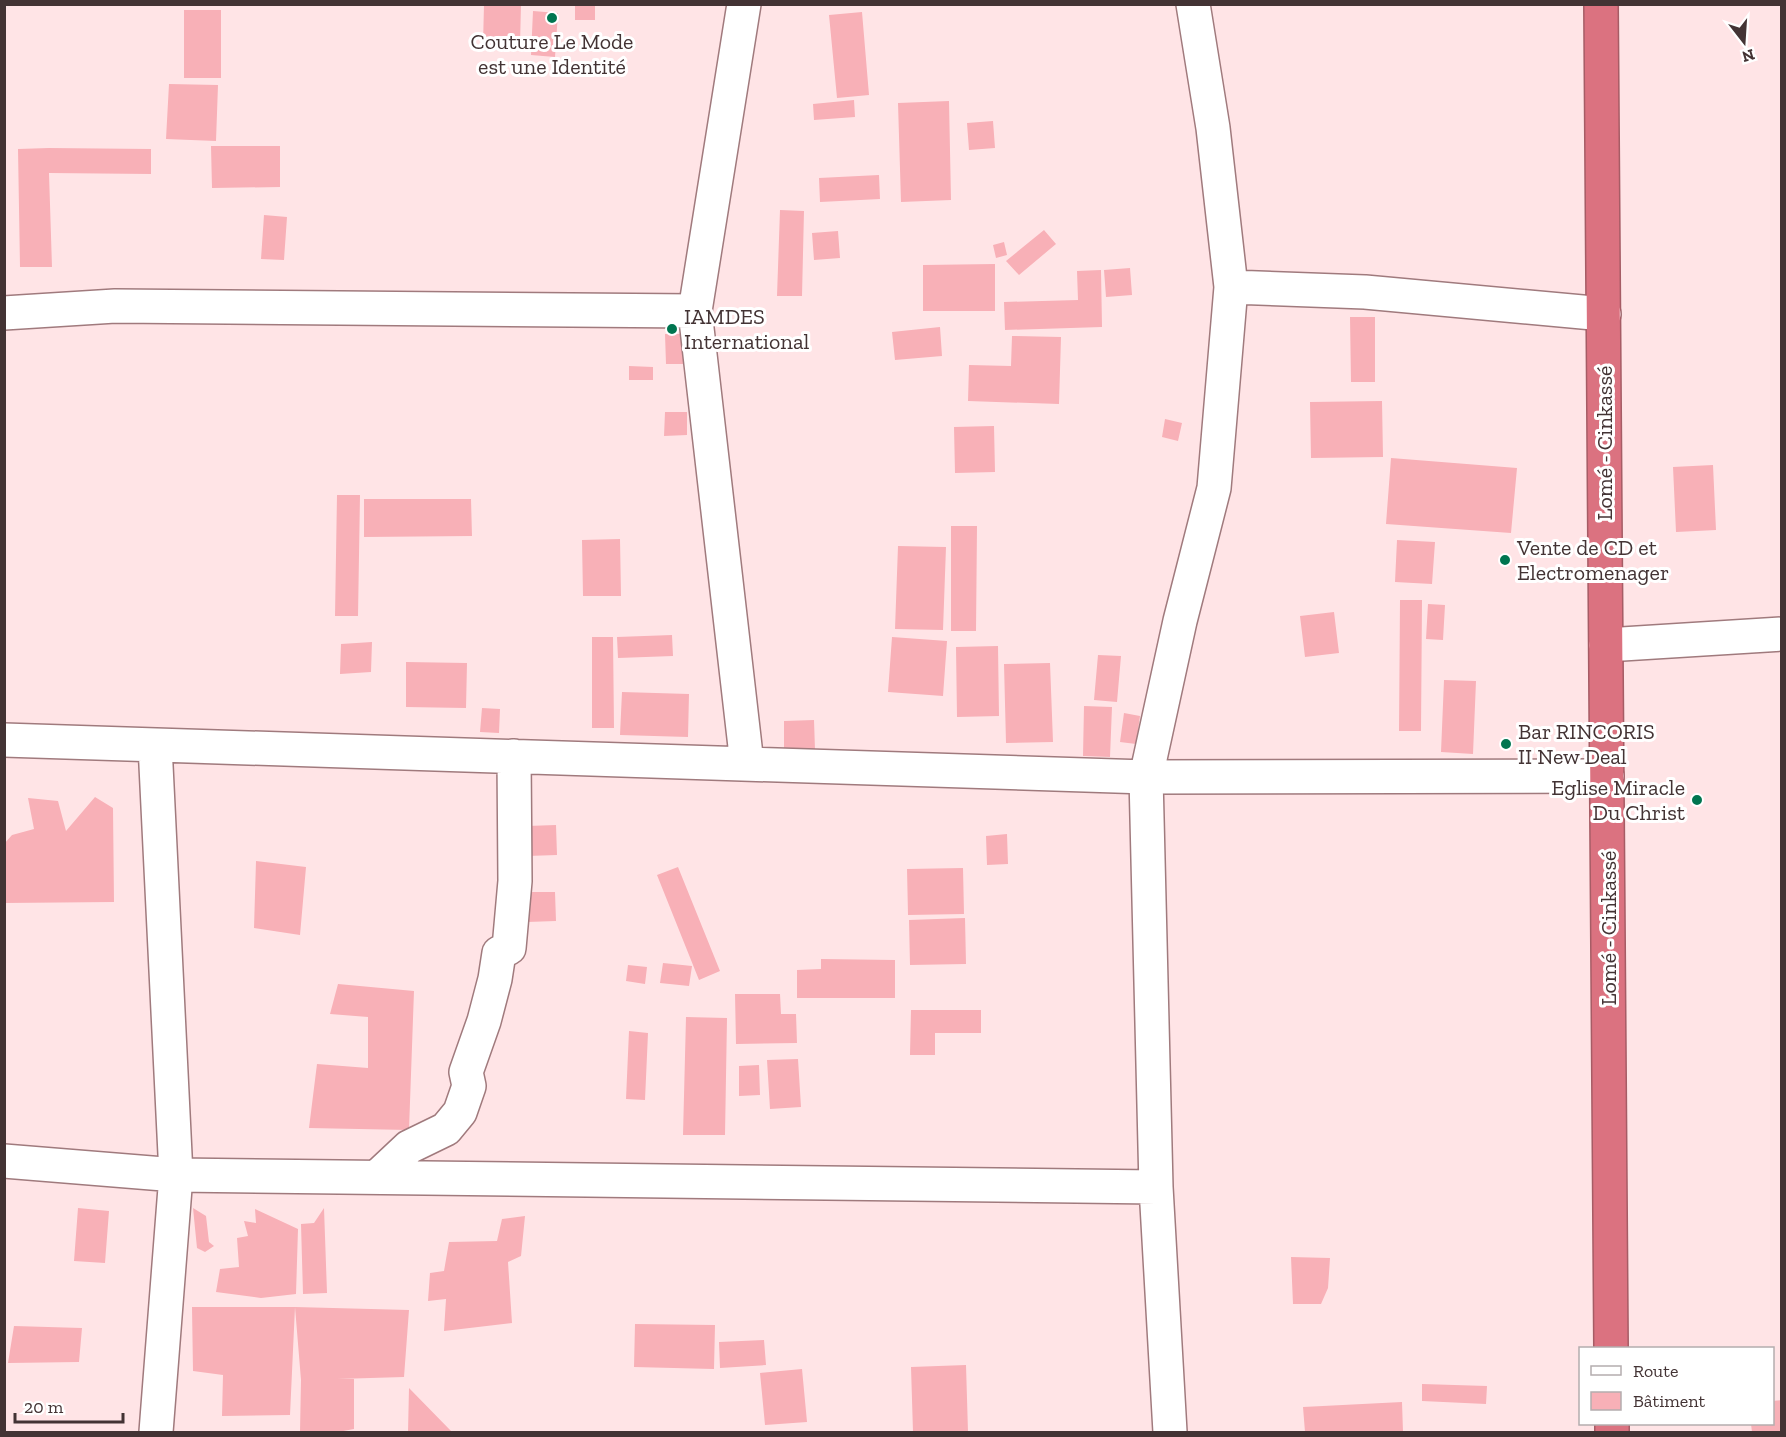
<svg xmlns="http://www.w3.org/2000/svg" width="1786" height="1437" font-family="'Zilla Slab',serif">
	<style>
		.building { fill: #f8b0b7 }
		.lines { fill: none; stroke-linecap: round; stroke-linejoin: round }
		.minor-casing { stroke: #a07a7d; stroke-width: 36 }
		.highway-casing { stroke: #a65c65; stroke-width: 36 }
		.minor { stroke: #fff; stroke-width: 33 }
		.highway { stroke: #db7280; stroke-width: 33 }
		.poi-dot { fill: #007550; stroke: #fff; stroke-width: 2 }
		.labels { text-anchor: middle; stroke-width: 6; stroke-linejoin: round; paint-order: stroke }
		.poi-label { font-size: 22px; fill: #433334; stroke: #fff; text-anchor: start }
		.street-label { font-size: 22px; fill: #433334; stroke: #fff }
	</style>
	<rect width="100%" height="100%" fill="#ffe4e6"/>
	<path class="building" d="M484,4H521L520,45H483Z
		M575,4H595V20H575Z
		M184,10H221V78H184Z
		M533,11L558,13L555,57L531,55Z
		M862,12L869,95L837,98L829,15Z
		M169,84L218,85L216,141L166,139Z
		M854,100L855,117L814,120L813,104Z
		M949,101L951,200L901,202L898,103Z
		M993,121L995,148L969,150L967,123Z
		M211,146H280V187L212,188Z
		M49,148L151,149V174L49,173L52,267H20L18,149Z
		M879,175L880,199L820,202L819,178Z
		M780,210L804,211L802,296H777Z
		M264,215L287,217L284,260L261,259Z
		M1044,230L1056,244L1019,275L1006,261Z
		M838,231L840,258L814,260L812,233Z
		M1004,242L1007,255L996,258L993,245Z
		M995,264V311H923V265Z
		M1130,268L1132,295L1106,297L1104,270Z
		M1101,270L1102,327L1005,330L1004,302L1078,300L1077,271Z
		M1350,317H1375V382H1351Z
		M940,327L942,356L895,360L892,332Z
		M665,334H687V364H666Z
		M1012,336L1061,337L1059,404L968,401L969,365L1011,366Z
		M629,366L653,367V380H629Z
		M1382,401L1383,457L1311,458L1310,402Z
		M665,412H687V435L664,436Z
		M1165,419L1182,423L1178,441L1162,437Z
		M994,426L995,472L955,473L954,427Z
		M1391,458L1517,468L1511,533L1386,524Z
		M1713,465L1716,530L1676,532L1673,467Z
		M337,495H360L358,616H335Z
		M364,499H471L472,536L364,537Z
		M951,526H977L976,631H951Z
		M620,539L621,596H583L582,540Z
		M1397,540L1435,542L1432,584L1395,582Z
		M898,546L946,547L943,630L895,629Z
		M1400,600H1422L1421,731H1399Z
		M1428,604L1445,605L1443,640L1426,639Z
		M1334,612L1339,653L1305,657L1300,616Z
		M672,635L673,656L618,658L617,637Z
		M592,637H613L614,728H592Z
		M892,637L947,641L943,696L888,692Z
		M372,642L371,672L340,674L341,644Z
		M998,646L999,716L957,717L956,647Z
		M1098,655L1121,656L1117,702L1094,700Z
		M406,662L467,663L466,708L406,707Z
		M1050,663L1053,742L1006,743L1004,664Z
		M1444,680L1476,681L1473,754L1441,752Z
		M622,692L689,694L688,737L620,735Z
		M1084,706L1112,707L1110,757L1083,756Z
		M482,708L500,709L499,733L480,732Z
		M1124,713L1140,716L1136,744L1120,742Z
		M814,720L815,750L784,751V721Z
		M95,797L113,808L114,902L4,903V844L12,835L34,829L28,798L58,801L66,831Z
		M556,825L557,855L527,856V826Z
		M1007,834L1008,864L987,865L986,836Z
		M256,861L306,867L300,935L254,928Z
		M678,867L720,971L699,980L657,875Z
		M963,868L964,914L908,915L907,869Z
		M526,892H555L556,921L527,922Z
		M965,918L966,964L910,965L909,920Z
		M821,959L895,960V998H797V970L821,969Z
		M663,963L692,966L689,986L660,983Z
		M628,965L647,967L645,984L626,981Z
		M338,984L414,991L409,1130L309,1128L317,1064L368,1068V1017L330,1014Z
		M735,994H780L781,1014H796L797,1043L736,1044Z
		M911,1010H981V1033H935V1055H910Z
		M686,1017L727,1018L725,1135H683Z
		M629,1031L648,1033L645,1100L626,1099Z
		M798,1059L801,1107L770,1109L767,1060Z
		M759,1065L760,1095L739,1096V1066Z
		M78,1208L109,1211L105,1263L74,1261Z
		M193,1208L206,1216L209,1242L214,1246L205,1252L197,1248Z
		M324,1208L327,1293L303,1294L301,1224L314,1223Z
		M255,1209L298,1229L296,1294L261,1298L216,1292L220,1269L239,1267L237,1238L248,1236L244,1221L256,1223Z
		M525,1216L521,1256L508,1262L512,1323L444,1331L446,1299L428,1301L430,1273L444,1271L449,1242L497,1241L502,1219Z
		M1291,1257L1330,1258L1328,1288L1321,1304H1293Z
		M192,1307H295L290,1415L222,1416L223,1375L193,1371Z
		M295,1307L409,1310L404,1377L337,1379H354V1429L338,1432H300L301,1380Z
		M635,1324L715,1325L714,1369L634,1367Z
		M14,1326L82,1328L79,1362L8,1363Z
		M764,1340L766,1365L720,1368L719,1342Z
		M966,1365L968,1432H913L911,1367Z
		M802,1369L807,1422L765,1425L760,1373Z
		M1422,1384L1487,1386L1486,1404L1422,1401Z
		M409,1388L452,1432H408Z
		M1782,1400V1432H1752L1751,1424H1772V1401Z
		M1402,1402L1403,1432H1305L1303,1407Z"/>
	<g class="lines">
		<defs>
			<path id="minor" d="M744,4L695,311L747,764
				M1231,287L1365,292L1604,314
				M4,313L115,306L695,311
				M1606,645L1782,634
				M4,740L1146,777L1607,776
				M155,745L176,1175L156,1432
				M4,1161L176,1175L1156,1187
				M377,1177L409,1147L446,1129L460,1112L469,1086L466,1072L484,1021L495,979L499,953L509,948L515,881L514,756
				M1170,1432L1156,1187L1146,777L1180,621L1214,488L1231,287L1213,128L1193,4"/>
			<path id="highway" d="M1601,4L1611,1348
				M1612,1424V1432"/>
		</defs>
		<use href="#minor" class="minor-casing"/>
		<use href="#highway" class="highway-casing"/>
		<use href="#minor" class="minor"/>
		<use href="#highway" class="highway"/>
	</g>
	<g class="poi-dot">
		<circle cx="552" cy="18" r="6"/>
		<circle cx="672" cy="329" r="6"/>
		<circle cx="1505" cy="560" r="6"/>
		<circle cx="1506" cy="744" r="6"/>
		<circle cx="1697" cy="800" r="6"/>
	</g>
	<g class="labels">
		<g class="poi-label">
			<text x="552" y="49" text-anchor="middle">Couture Le Mode<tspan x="552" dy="25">est une Identité</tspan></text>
			<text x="684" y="324">IAMDES<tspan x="684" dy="25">International</tspan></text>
			<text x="1517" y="555">Vente de CD et<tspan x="1517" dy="25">Electromenager</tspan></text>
			<text x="1518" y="739">Bar RINCORIS<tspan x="1518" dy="25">II New Deal</tspan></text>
			<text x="1685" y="795" text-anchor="end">Eglise Miracle<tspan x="1685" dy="25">Du Christ</tspan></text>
		</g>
		<g class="street-label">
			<text transform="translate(1604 443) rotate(-90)" y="8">Lomé - Cinkassé</text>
			<text transform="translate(1608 928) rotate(-90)" y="8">Lomé - Cinkassé</text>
		</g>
	</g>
	<rect width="1786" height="1437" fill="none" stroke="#433334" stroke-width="12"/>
	<rect x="1579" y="1347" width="195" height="78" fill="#ffffff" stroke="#b4adae" stroke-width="1.5"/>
	<rect x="1591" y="1366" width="30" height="9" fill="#ffffff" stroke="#b4adae" stroke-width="1.5"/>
	<text x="1633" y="1377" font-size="18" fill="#433334">Route</text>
	<rect x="1591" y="1392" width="30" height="18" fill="#f8b0b7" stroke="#b4adae" stroke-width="1.5"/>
	<text x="1633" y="1407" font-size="18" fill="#433334">Bâtiment</text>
	<g transform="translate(1744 42) rotate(163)" stroke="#ffffff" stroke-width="4.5" paint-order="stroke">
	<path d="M0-4.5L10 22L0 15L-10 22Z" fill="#433334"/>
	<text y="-9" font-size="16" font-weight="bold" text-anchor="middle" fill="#433334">N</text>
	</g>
	<path d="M15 1413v9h108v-9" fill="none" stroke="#433334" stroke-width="3"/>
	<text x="24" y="1413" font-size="18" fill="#433334" stroke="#ffffff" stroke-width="4.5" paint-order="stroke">20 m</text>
</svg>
